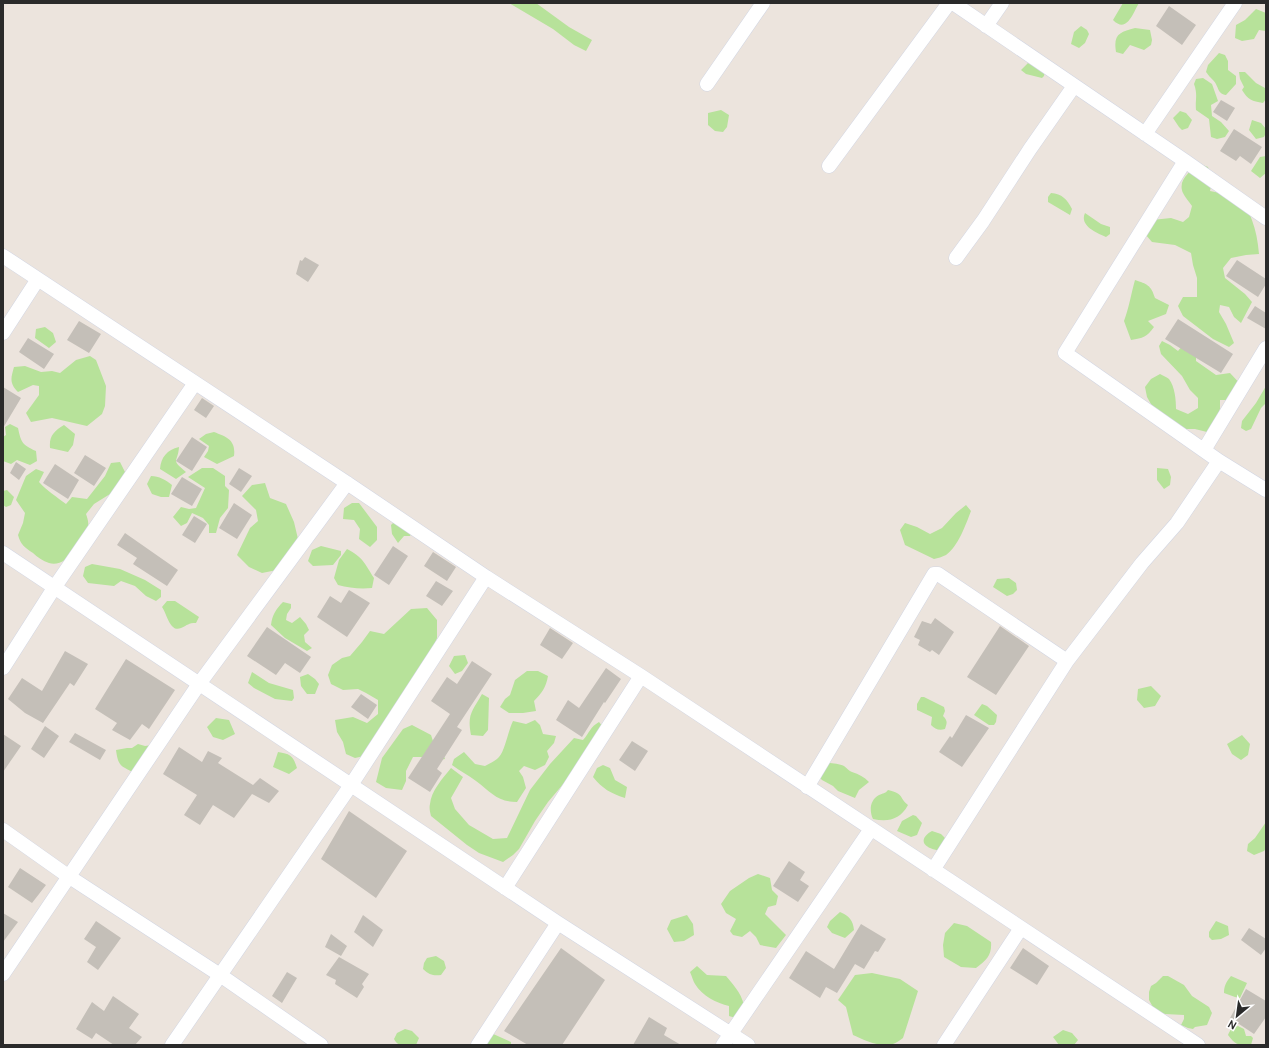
<svg xmlns="http://www.w3.org/2000/svg" width="1269" height="1048" font-family="Cabin,sans-serif">
	<style>
		.green { fill: #b7e29a }
		.building { fill: #c4bfb8 }
		.lines { fill: none; stroke-linecap: round; stroke-linejoin: round }
		.street-casing { stroke: #d2d6e3; stroke-width: 15 }
		.street { stroke: #fff; stroke-width: 14 }
	</style>
	<rect width="100%" height="100%" fill="#ece4dd"/>
	<path class="green" d="M509,3H536L569,27L592,40L586,51L574,45L553,29Z
		M1123,3H1139C1133,13 1127,34 1113,20Z
		M1256,9L1266,13V31L1259,30L1254,39L1242,41L1235,38L1236,25L1245,20Z
		M1081,26L1087,30L1089,34L1085,43L1079,48L1071,44L1074,32Z
		M1135,28L1150,30L1152,40L1151,45L1144,50L1130,45L1123,54L1116,52C1113,34 1120,32 1135,28Z
		M1219,53L1225,55L1228,61V70L1236,76V84L1226,95C1217,94 1219,86 1213,80C1210,77 1209,76 1206,72L1208,65Z
		M1028,63L1039,66L1045,70L1044,76L1042,78L1026,74L1021,70Z
		M1239,72H1245L1256,83L1265,88L1266,99L1263,103C1252,101 1248,100 1242,90L1244,87L1240,79Z
		M1203,78L1212,84L1218,101L1211,105L1212,116L1221,122L1229,131L1225,137L1217,139L1211,137L1209,119L1196,110C1195,100 1198,95 1194,84L1196,79Z
		M721,110L729,115L727,127L723,132L715,131L708,125V113Z
		M1180,111L1186,113L1192,120L1188,128L1182,130L1179,127L1173,118Z
		M1252,120L1261,123L1266,129V133L1264,137L1256,139L1249,130Z
		M1266,156V173L1260,178L1251,171L1260,157Z
		M1200,164L1208,167L1212,182L1210,191L1220,193L1237,189C1250,212 1257,228 1259,254L1246,255L1231,258L1223,268L1225,278L1245,294L1252,302L1241,323L1234,317L1229,307L1220,305L1219,312L1226,324L1234,343L1229,347L1213,339L1183,316L1178,306L1183,297H1197V278L1193,265L1191,253L1175,245L1152,242L1145,234L1152,220L1171,218L1183,222L1189,217L1192,206C1189,202 1185,197 1183,193C1177,180 1191,170 1200,164Z
		M1051,193C1062,194 1067,199 1072,209L1070,215L1048,202V197Z
		M1085,213L1101,224L1110,227V234L1106,237C1097,233 1079,226 1085,213Z
		M1135,280C1147,284 1151,285 1155,298L1169,305L1166,314L1148,321L1154,327C1147,337 1143,338 1131,340L1124,321C1129,308 1131,294 1135,280Z
		M45,327L53,333L56,342L49,348L35,338L36,329Z
		M1162,341L1170,345L1178,351L1183,345L1196,354V361L1216,375L1230,373L1244,388L1231,400H1220V409L1213,428L1207,432L1195,429H1183L1156,413L1147,397L1145,387L1151,379L1160,374C1163,376 1167,377 1169,379C1175,387 1176,400 1176,409L1188,414L1198,408V398L1190,390L1182,376L1161,354L1159,346Z
		M90,356L96,360L106,386L105,406L102,414L87,426L52,418L31,422L26,413L39,395V386L33,385L18,392C9,383 11,378 14,367L25,366L41,372L52,371L60,373L76,360Z
		M1266,386V403L1261,408L1251,429L1246,431L1241,428L1242,421L1256,403Z
		M10,424L18,428C21,442 22,445 36,451L37,461L30,465L17,460L11,464L3,461V437L6,435L5,427Z
		M64,425L75,434L73,445L68,452L50,448C49,436 54,431 64,425Z
		M214,432C227,437 236,440 234,456L217,464L204,457L208,451L209,446L199,439L206,434Z
		M179,447C178,463 170,459 186,472L176,479L160,469C161,457 167,450 179,447Z
		M120,462L126,474L118,489L94,504L86,514C87,517 89,522 88,526C85,540 66,569 49,563C43,561 37,557 33,553C24,547 21,545 18,535L23,523L25,513L16,500L26,476L36,469L44,472L39,482C47,491 57,497 66,504L72,497L87,499L105,476L111,463Z
		M202,468H213L225,476V486L229,490L228,508L220,518L216,533H209V525L203,518L192,513L187,523L181,526L173,517L181,507L189,509L196,508L205,488L188,477Z
		M1157,468L1168,469L1171,477L1170,485L1164,489L1157,480Z
		M151,476C159,476 166,480 172,485L169,497H161L152,494L147,484Z
		M265,483L270,498L286,504L294,522L298,539L277,570L262,573L249,567L237,555L250,528L258,521L256,510L242,496L252,485Z
		M7,490L14,497L11,505L6,507L3,505V491Z
		M352,503H359L377,527V540L370,547L359,539L360,529L354,520L343,519L344,508Z
		M966,505L971,511C966,524 958,547 946,555C942,557 938,558 934,559L905,545L900,530L905,523L917,527L930,534L942,528L956,513Z
		M396,520L413,531L410,536H404L398,543L392,534L391,525Z
		M321,546L341,551V555L333,565L313,566L308,561L312,550Z
		M347,549C363,557 365,564 374,578L372,588C360,589 349,588 338,585L334,578L339,560Z
		M92,564L120,569L145,580L161,590V597L156,601L146,596L135,586L121,581L114,586L88,583L83,576L85,567Z
		M1009,578L1016,583L1017,590L1013,594L1007,596L993,587L997,579Z
		M167,601H175L199,617L196,623C188,623 188,625 181,628C170,633 167,614 162,607Z
		M283,602L291,604V608L287,614L286,620L292,623L300,617L306,624L309,630L304,635L305,642L312,648L307,651L285,638L271,625C272,615 276,609 283,602Z
		M427,608L437,620V638L428,662L364,756L355,758L346,754L343,742L337,732L335,720L353,717L367,723L378,714V700L366,693L358,689L343,690L331,684L328,675L332,665L342,658L350,656L362,642L370,631L384,634L411,609Z
		M465,655L468,663L462,671L455,674L449,666L454,656Z
		M527,671H538L548,676C546,687 542,693 534,701L536,711L523,713H509L500,707L505,699L510,695L515,680Z
		M252,672L269,683L293,690L294,698L292,701L275,699L254,688L248,683Z
		M308,674L315,679L319,684L315,694H307L301,686L300,677Z
		M1151,686L1161,696L1155,706L1144,708L1137,700L1138,689Z
		M482,694L489,698L488,730L483,736L471,735C467,714 472,712 482,694Z
		M921,697H924L944,707L945,711L943,716C948,721 947,723 945,729C939,731 935,729 931,725L932,717L917,710V704Z
		M982,704L987,706L997,715L996,722L994,725H989L974,715Z
		M216,718L229,720L235,734L223,740L213,737L207,727Z
		M535,720L540,725L543,734L556,736L554,743L547,751L549,757L545,765L535,770L524,766L519,771L523,777L526,788L517,802C497,802 491,792 476,781C468,775 460,771 452,765L454,759L464,752L475,764L485,766C490,763 496,761 499,757C505,751 508,731 513,721L526,724Z
		M599,722L603,727L576,769L548,802L535,821L519,849L513,855L503,862L479,853L467,845L431,816C430,812 429,808 430,804C431,791 443,778 451,768L463,777L451,798L455,809L469,825L493,839L507,838L530,790L550,764L574,738L583,740C590,732 590,727 599,722Z
		M412,725L431,735L434,744L442,751L445,759L434,761L422,757H413L406,771V781L402,790L386,788L376,782L382,758L403,729Z
		M1242,735L1250,744L1248,755L1241,760L1232,754L1227,744Z
		M138,744L145,746L152,745L133,772C120,766 118,765 116,750L127,748H132Z
		M278,752C291,754 293,756 297,768L289,774L273,767Z
		M828,763C833,763 840,764 844,766C847,768 849,771 852,772C859,774 864,777 869,782L859,790L855,798L838,791L833,786L822,780L820,778Z
		M603,765L610,768L615,780L627,787L625,798C610,793 603,789 593,777L597,768Z
		M888,790C905,794 898,797 908,805C900,820 888,822 873,819C869,810 870,800 879,795C883,793 885,794 888,790Z
		M913,815L916,816L922,823L917,835L911,837L897,831L902,821Z
		M1266,822V848L1264,851L1254,855L1247,851L1248,844L1255,838Z
		M932,831L941,834L946,839L943,851C939,850 934,850 930,848C919,843 924,835 932,831Z
		M758,874L770,878L772,890L778,896L776,905L768,907L765,914L786,935L776,948L760,945L756,937L750,931L742,937L733,935L730,931L736,919L726,913L721,904L730,891L749,878Z
		M840,912C849,916 853,920 854,930L845,938L832,933L827,927L830,921Z
		M687,915L693,924L694,935L684,941L674,942L667,929L671,920Z
		M1216,921L1228,926L1229,935L1221,939L1212,940L1209,937V932Z
		M954,923L967,926L991,942C992,955 987,960 976,968L961,967L944,957L943,945L945,933Z
		M436,956L444,961L446,968L441,975C434,976 429,975 423,969L424,963L427,958Z
		M697,966L707,975L726,976C736,988 743,995 745,1011L739,1019L729,1016V1006C717,1003 702,996 695,984C693,981 692,976 690,972Z
		M872,973L900,979L918,991L903,1038C900,1040 896,1043 893,1044C880,1048 864,1040 853,1035L846,1007L838,1000L855,975Z
		M1163,976H1168L1184,985L1192,996L1209,1007L1212,1013L1207,1025L1195,1027L1193,1029L1188,1028L1181,1025L1184,1019V1015L1165,1014L1157,1011L1154,1009L1149,1000V992L1151,986L1156,983Z
		M1231,976L1247,983L1240,998L1235,997L1224,993C1224,986 1226,982 1231,976Z
		M1238,1026L1244,1029L1246,1036H1251L1253,1038L1251,1045C1239,1045 1236,1046 1228,1035C1230,1030 1232,1027 1238,1026Z
		M405,1029L412,1031L419,1038L416,1045C408,1045 398,1048 394,1039L397,1033Z
		M1063,1030L1072,1033L1078,1040L1074,1045H1059L1053,1037Z
		M491,1033L511,1042V1045H482Z"/>
	<path class="building" d="M1169,6L1196,25L1182,45L1156,26Z
		M1221,100L1235,108L1227,121L1213,112Z
		M1234,129L1262,147L1251,164L1240,156L1236,161L1220,151Z
		M305,257L319,265L308,282L296,274L300,260L302,261Z
		M1237,260L1266,279V284L1258,297L1226,276Z
		M1255,306L1266,313V329L1247,318Z
		M1178,319L1233,354L1221,373L1165,339Z
		M79,321L101,334L89,353L67,340Z
		M28,338L54,354L44,369L19,352Z
		M3,387L21,398L3,428Z
		M202,398L214,406L206,418L194,410Z
		M192,437L207,447L192,471L176,461Z
		M85,455L106,468L94,486L74,473Z
		M16,462L26,469L19,480L10,473Z
		M55,464L79,480L68,499L43,483Z
		M239,468L252,476L241,492L229,484Z
		M182,477L202,489L192,506L171,494Z
		M234,503L252,515L237,539L219,528Z
		M194,516L207,524L195,543L182,535Z
		M125,533L178,570L167,586L133,564L137,558L117,545Z
		M393,546L408,556L389,585L374,575Z
		M433,552L456,567L447,581L424,566Z
		M436,581L453,591L442,606L426,596Z
		M349,590L370,603L347,637L317,617L330,596L341,603Z
		M935,618L954,632L939,655L932,650L930,652L918,645L920,640L914,637L922,621L931,624Z
		M1000,626L1029,646L996,695L967,677Z
		M267,627L311,657L300,673L285,663L276,675L247,656Z
		M550,628L573,643L562,659L540,645Z
		M65,651L88,664L74,686L70,683L43,723L25,713L8,699L22,678L42,691Z
		M126,659L175,690L149,729L142,724L130,740L112,730L117,723L95,709Z
		M472,661L492,674L457,727L462,730L437,769L442,773L430,792L408,778L450,714L431,701L447,677L457,684Z
		M606,668L621,679L605,703L604,702L582,737L556,720L568,700L579,708Z
		M361,694L377,705L368,719L351,707Z
		M966,715L989,728L962,767L939,752L950,736L952,738Z
		M45,726L59,736L44,758L31,749Z
		M75,733L106,750L100,760L69,742Z
		M3,734L21,746L3,772Z
		M632,741L648,751L635,771L619,760Z
		M179,747L202,762L208,751L222,758L218,763L253,785L260,778L279,791L269,803L252,794L234,818L213,805L200,825L184,815L197,795L163,774Z
		M349,811L407,851L376,898L321,859Z
		M789,861L805,872L800,880L809,886L798,902L773,886Z
		M20,868L46,885L32,903L8,887Z
		M3,913L18,922L3,942Z
		M363,915L383,930L373,947L354,932Z
		M96,921L121,938L98,970L87,962L96,947L84,939Z
		M861,924L886,939L878,952L875,951L864,969L855,964L837,993L826,987L820,998L789,978L806,951L834,969Z
		M1249,928L1266,939V948L1261,955L1241,940Z
		M331,934L347,946L341,956L325,947Z
		M561,948L605,980L562,1045H528L504,1031Z
		M1023,948L1049,966L1037,985L1010,968Z
		M339,957L369,974L362,984L364,987L357,998L335,984L336,980L326,975Z
		M287,972L297,978L282,1003L272,996Z
		M1246,989L1266,1001V1017L1254,1034L1230,1018Z
		M113,996L139,1014L129,1028L142,1037L135,1045H114L96,1033L92,1039L76,1029L92,1002L104,1011Z
		M649,1017L667,1028L664,1035L681,1045H633Z"/>
	<g class="lines">
		<defs>
			<path id="street" d="M953,3L1185,161L1266,218
				M986,26L1002,3
				M707,84L763,3
				M1145,134L1235,3
				M1185,161L1065,353L1219,461L1266,490
				M829,166L949,3
				M3,256L347,483L486,577L641,676L1198,1045
				M956,258L983,221L1030,149L1074,86
				M3,333L38,279
				M1204,450L1266,348
				M3,553L558,923L748,1045
				M3,668L54,588L195,383
				M807,787L934,574H938L1067,661
				M3,830L68,876L220,975L321,1045
				M933,870L1067,661L1142,563L1177,523L1219,461
				M505,888L641,676
				M3,974L199,684L347,483
				M172,1045L351,785L486,577
				M478,1045L558,923
				M723,1045L871,829
				M944,1045L1021,928"/>
		</defs>
		<use href="#street" class="street-casing"/>
		<use href="#street" class="street"/>
	</g>
	<rect width="1269" height="1048" fill="none" stroke="#2a2a2a" stroke-width="8"/>
	<g transform="translate(1237 1016) rotate(209)" stroke="#ffffff" stroke-width="3" paint-order="stroke">
	<path d="M0-3L7 15L0 10L-7 15Z" fill="#2a2a2a"/>
	<text y="-6" font-size="11" font-weight="bold" text-anchor="middle" fill="#2a2a2a">N</text>
	</g>
</svg>
